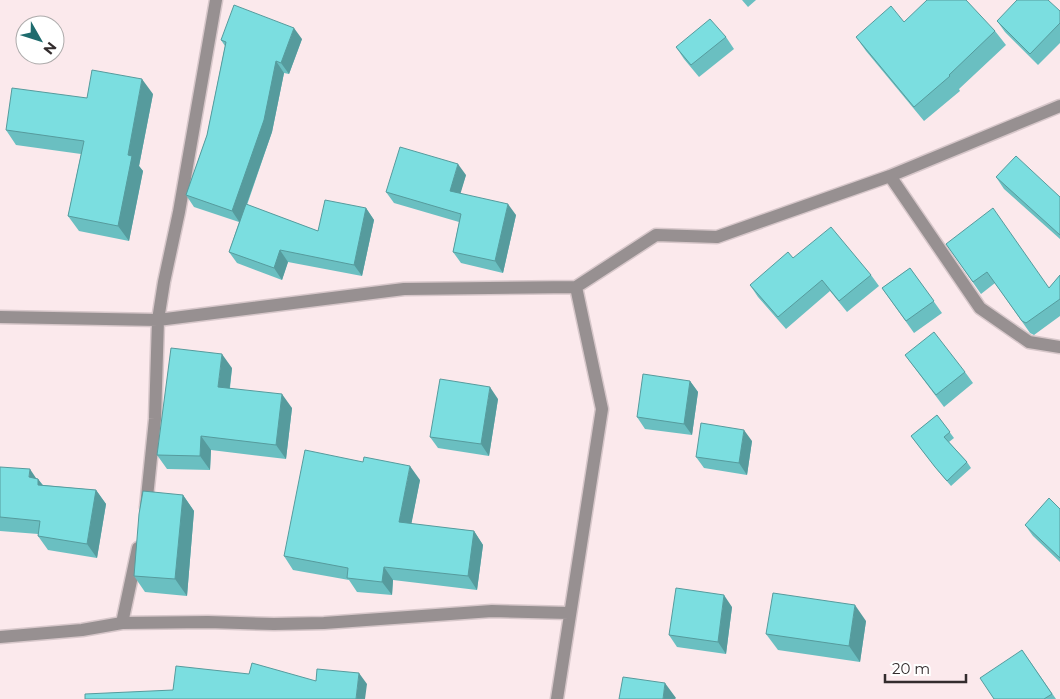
<svg xmlns="http://www.w3.org/2000/svg" width="1060" height="699" font-family="Montserrat,sans-serif">
	<style>
		.lines { fill: none; stroke-linecap: round; stroke-linejoin: round }
		.minor-casing { stroke: #d7c7ca; stroke-width: 15 }
		.minor { stroke: #979091; stroke-width: 12 }
		.wall { fill: #6abfc1 }
		.shaded-wall { fill: #569b9d }
		.building { fill: #7bdee0; stroke: #569b9d }
	</style>
	<rect width="100%" height="100%" fill="#fbe9ec"/>
	<g class="lines">
		<defs>
			<path id="minor" d="M890,176L980,308L1029,342L1060,347
				M0,317L158,320L404,289L576,287L656,235L717,237L890,176L1060,106
				M146,507L155,419L158,320L164,282L179,212L216,0
				M122,623L138,548
				M0,637L82,630L122,623L208,622L274,624L324,623L492,611L569,613
				M557,699L602,409L576,287"/>
		</defs>
		<use href="#minor" class="minor-casing"/>
		<use href="#minor" class="minor"/>
	</g>
	<path class="wall" d="M742,0H756L748,7Z
		M1060,11V43L1038,65L1005,32L997,21Z
		M904,22L995,31L1006,45L959,89L960,91L924,121L866,51L856,37Z
		M726,37L734,49L699,77L684,59L676,47Z
		M302,39L289,74L284,73L272,132L247,205L318,231L366,208L374,220L362,276L288,262L282,280L237,263L229,252L239,222L194,207L186,195L207,135L225,46L221,40Z
		M153,94L139,166L143,171L129,241L79,231L68,216L81,154L16,145L6,130L87,98Z
		M466,175L460,193L516,215L503,273L461,263L453,252L459,222L394,203L386,192Z
		M996,177L1060,197V239L1004,189Z
		M946,244L1049,288L1060,275V316L1034,335L1030,333L995,283L981,294Z
		M793,258L871,275L879,286L847,312L830,291L786,329L758,297L750,285Z
		M910,268L942,313L914,333L882,288Z
		M905,355L965,372L973,383L944,407Z
		M232,368L230,388L292,408L286,459L211,450L210,470L167,469L157,455Z
		M690,381L698,392L692,435L645,429L637,417Z
		M498,399L489,456L438,448L430,437Z
		M937,415L954,438L949,442L967,462L971,468L951,486L939,472L911,436Z
		M752,441L747,475L704,468L696,457Z
		M0,467L38,479L43,485L96,490L106,504L97,558L48,550L38,536V534L0,531Z
		M420,480L411,524L474,531L483,545L477,590L393,580L392,595L357,592L349,580L293,570L284,556Z
		M183,495L194,511L187,596L145,592L134,576Z
		M1060,509V562L1033,536L1025,525Z
		M732,607L726,654L677,647L669,635Z
		M866,621L860,662L778,650L766,634Z
		M1022,650L1056,699H994Z"/>
	<path class="shaded-wall" d="M294,28L302,39L289,74L281,63Z
		M276,61L284,73L272,132L240,223L232,211Z
		M142,79L153,94L139,166L143,171L129,241L118,226L128,155Z
		M458,164L466,175L458,202L450,191Z
		M508,204L516,215L503,273L495,261Z
		M366,208L374,220L362,276L354,265Z
		M280,250L288,262L282,280L274,268Z
		M222,354L232,368L228,401L218,387Z
		M690,381L698,392L692,435L684,424Z
		M490,387L498,399L489,456L481,444Z
		M282,394L292,408L286,459L276,445Z
		M744,430L752,441L747,475L739,463Z
		M201,436L211,450L210,470L200,456Z
		M410,466L420,480L409,536L399,522Z
		M30,469L38,481V479L48,493L29,477Z
		M96,490L106,504L97,558L87,544Z
		M183,495L194,511L187,596L175,579Z
		M474,531L483,545L477,590L468,576Z
		M384,567L393,580L392,595L382,582Z
		M724,595L732,607L726,654L718,642Z
		M855,605L866,621L860,662L849,646Z
		M359,673L367,684L365,699H356Z
		M665,683L676,698L675,699H663Z"/>
	<path class="building" d="M927,0H966L995,31L949,75L950,76L914,107L856,37L891,6L904,22Z
		M1017,0H1048L1060,11V23L1030,54L997,21Z
		M234,5L294,28L281,63L276,61L264,120L232,211L186,195L207,135L226,42L221,40Z
		M710,19L726,37L691,65L676,47Z
		M92,70L142,79L128,155L132,156L118,226L68,216L84,141L6,130L12,88L87,98Z
		M400,147L458,164L450,191L508,204L495,261L453,252L461,214L386,192Z
		M1016,156L1060,197V235L996,177Z
		M325,200L366,208L354,265L280,250L274,268L229,252L246,204L318,231Z
		M993,208L1049,288L1060,275V299L1026,323L1022,321L987,272L973,282L946,244Z
		M831,227L871,275L839,301L822,280L778,317L750,285L788,252L793,258Z
		M910,268L934,301L906,321L882,288Z
		M934,332L965,372L936,395L905,355Z
		M171,348L222,354L218,387L282,394L276,445L201,436L200,456L157,455Z
		M643,374L690,381L684,424L637,417Z
		M440,379L490,387L481,444L430,437Z
		M937,415L950,432L944,437L967,462L947,481L935,467L911,436Z
		M701,423L744,430L739,463L696,457Z
		M305,450L363,462L364,457L410,466L399,522L474,531L468,576L384,567L382,582L347,578L348,568L284,556Z
		M0,467L30,469L29,477L38,479V485L96,490L87,544L38,536L40,521L0,517Z
		M143,491L183,495L175,579L134,576L139,514Z
		M1049,498L1060,509V558L1025,525Z
		M676,588L724,595L718,642L669,635Z
		M773,593L855,605L849,646L766,634Z
		M1022,650L1052,694L1044,699H994L980,678Z
		M252,663L316,681L317,669L359,673L356,699H85V694L173,690L176,666L249,674Z
		M623,677L665,683L663,699H619Z"/>
	<g transform="translate(40 40) rotate(129)"><circle r="24" fill="#ffffff" stroke="#adabab"/>
	<path d="M0-4L9 19L0 12L-9 19Z" fill="#1e6b6d"/>
	<text y="-8" font-size="14" font-weight="bold" text-anchor="middle" fill="#332c2d">N</text>
	</g>
	<path d="M885 674v8h81v-8" fill="none" stroke="#332c2d" stroke-width="2.5"/>
	<text x="892" y="674" font-size="15" fill="#332c2d" stroke="#ffffff" stroke-width="4" paint-order="stroke">20 m</text>
</svg>
